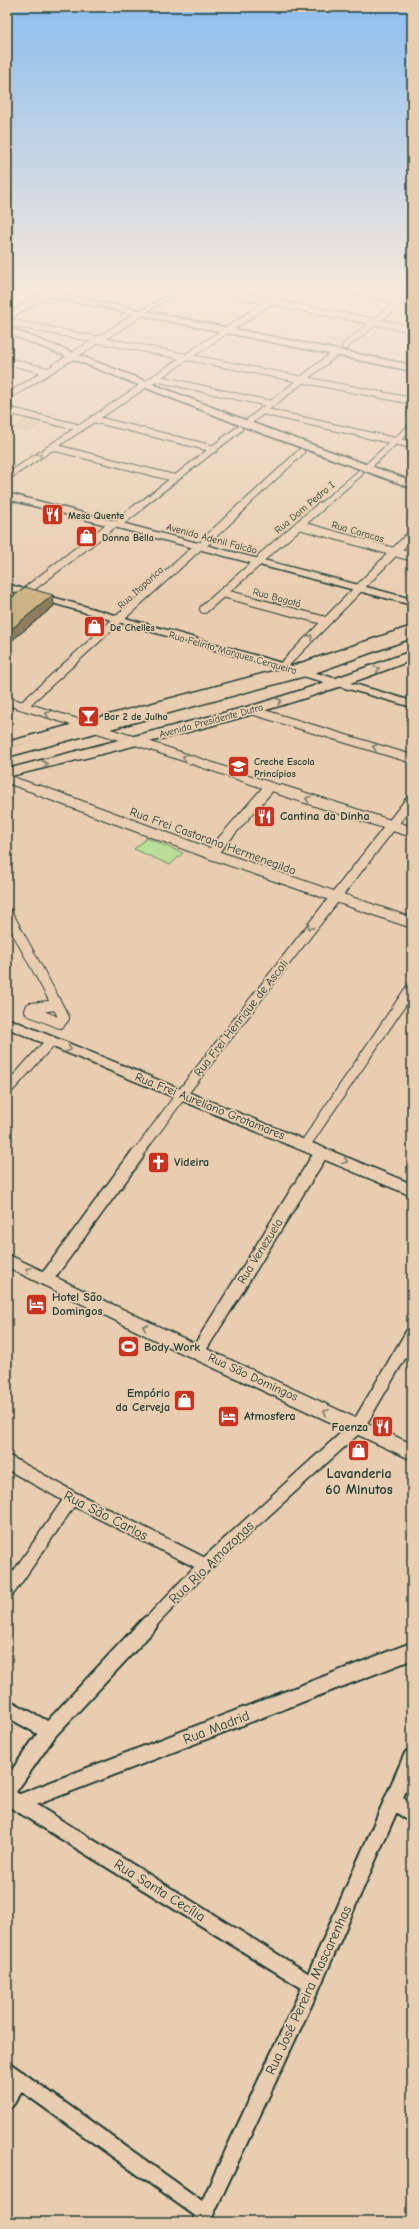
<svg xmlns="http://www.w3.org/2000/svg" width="419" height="2229" font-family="'Comic Neue',sans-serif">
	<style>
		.built { fill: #dcc2a0 }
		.green { fill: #b8de99; stroke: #6c8e66 }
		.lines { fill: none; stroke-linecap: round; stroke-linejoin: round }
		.minor-far4-casing { stroke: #1f3d34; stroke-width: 8 }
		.minor-far3-casing { stroke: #1f3d34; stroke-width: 10 }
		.minor-far2-casing { stroke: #1f3d34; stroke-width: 12 }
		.minor-far1-casing { stroke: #1f3d34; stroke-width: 16 }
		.minor-casing { stroke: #1f3d34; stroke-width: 20 }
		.tertiary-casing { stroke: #1f3d34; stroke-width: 3 }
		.primary-casing { stroke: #1f3d34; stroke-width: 3 }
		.trunk-casing { stroke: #1f3d34; stroke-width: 3 }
		.minor-far4 { stroke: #e9cdb0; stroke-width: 6 }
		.minor-far3 { stroke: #e9cdb0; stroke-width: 8 }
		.minor-far2 { stroke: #e9cdb0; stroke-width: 10 }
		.minor-far1 { stroke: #e9cdb0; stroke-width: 13 }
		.minor { stroke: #e9cdb0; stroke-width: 16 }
		.tertiary { fill: #e9cdb0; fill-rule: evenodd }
		.primary { fill: #e9cdb0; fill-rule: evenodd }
		.trunk { fill: #e9cdb0; fill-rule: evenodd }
		.wall { fill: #af9a71; stroke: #1f3d34 }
		.shaded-wall { fill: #8e7d5c; stroke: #1f3d34 }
		.building { fill: #cbb383; stroke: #1f3d34 }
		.oneway { stroke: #7a7e6c }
		.labels { text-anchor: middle; stroke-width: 3.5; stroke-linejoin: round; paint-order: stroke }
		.far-street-label { font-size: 10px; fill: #1f3d34; stroke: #e9cdb0 }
		.far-poi-label { font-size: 10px; font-weight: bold; fill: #1f3d34; stroke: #e9cdb0; text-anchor: start }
		.poi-label { font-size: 12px; font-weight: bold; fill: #1f3d34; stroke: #e9cdb0; text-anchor: start }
		.street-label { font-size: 12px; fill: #1f3d34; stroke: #e9cdb0 }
		.near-poi-label { font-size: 14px; font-weight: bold; fill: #1f3d34; stroke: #e9cdb0 }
		.near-street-label { font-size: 14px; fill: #1f3d34; stroke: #e9cdb0 }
	</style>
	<rect width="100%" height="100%" fill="#e9cdb0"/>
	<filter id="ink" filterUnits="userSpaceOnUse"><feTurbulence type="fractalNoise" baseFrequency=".025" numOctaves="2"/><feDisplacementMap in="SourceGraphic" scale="8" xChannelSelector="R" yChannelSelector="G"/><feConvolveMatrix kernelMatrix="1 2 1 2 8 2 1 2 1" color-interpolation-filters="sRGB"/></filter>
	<g filter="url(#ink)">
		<path class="built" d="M30,416L47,420L28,433L11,429Z"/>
		<path class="green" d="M147,838L183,853L170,865L134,849Z"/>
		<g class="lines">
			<defs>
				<path id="minor-far4" d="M199,288L412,329
					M339,288L407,301
					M7,317L48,293
					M7,322L412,401
					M345,346L412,292
					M7,361L47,371
					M155,378L271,404
					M7,397L143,312
					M7,410L81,428
					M262,411L412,445
					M93,419L215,449
					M246,424L337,352
					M52,447L174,478
					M366,468L412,426
					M7,477L290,288
					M137,508L239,429
					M241,508L301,452
					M319,508L360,473"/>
				<path id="minor-far3" d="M121,521L139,507
					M299,525L412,557
					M205,542L242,507
					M262,557L320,507
					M222,593L326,621
					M7,606L113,524
					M204,609L258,562
					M283,666L412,534
					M7,701L136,741L284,791
					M23,706L199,546
					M251,710L412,759
					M7,779L41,791
					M266,791L270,787"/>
				<path id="minor-far2" d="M38,790L211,854L412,923
					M281,790L412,832
					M211,854L267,790
					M7,913L57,1005
					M57,1005L64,1018L60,1023L30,1011L31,1008Z
					M7,1090L51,1041
					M305,1145L412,987
					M136,1156L181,1095L412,799
					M319,1156L322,1152"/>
				<path id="minor-far1" d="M46,1279L137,1155
					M198,1351L320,1155
					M7,1462L72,1498L205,1565
					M7,1592L72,1498
					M148,1625L205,1565L358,1426L412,1334"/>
				<path id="minor" d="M7,1708L49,1731
					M7,1791L49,1731L149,1624
					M7,1796L312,1985
					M394,1802L412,1813
					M19,1803L412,1651
					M7,2071L205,2213
					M7,2100L19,2079
					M201,2222L312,1985L412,1757"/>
				<path id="tertiary" d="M178,288H185L145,313L140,312Z
					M7,493L412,599V605L7,499Z
					M7,584L292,666L412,626V632L303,669L412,701V707L292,673L7,748V742L281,669L7,590Z
					M7,1018L412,1184V1196L7,1028Z
					M7,1254L183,1338L412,1444V1460L171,1348L7,1267Z"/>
				<path id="primary" d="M18,288H32L412,365V371L22,291Z
					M7,327L250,422L412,481V488L242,426L7,333Z"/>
				<path id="trunk" d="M412,630V638L309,675L7,757V748L299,669Z
					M412,651V660C281,712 144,744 7,777V769L258,704L308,688Z"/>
			</defs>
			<use href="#minor-far4" class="minor-far4-casing"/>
			<use href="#minor-far3" class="minor-far3-casing"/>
			<use href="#minor-far2" class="minor-far2-casing"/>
			<use href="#minor-far1" class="minor-far1-casing"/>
			<use href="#minor" class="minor-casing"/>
			<use href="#tertiary" class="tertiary-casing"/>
			<use href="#primary" class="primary-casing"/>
			<use href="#trunk" class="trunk-casing"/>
			<use href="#minor-far4" class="minor-far4"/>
			<use href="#minor-far3" class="minor-far3"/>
			<use href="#minor-far2" class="minor-far2"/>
			<use href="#minor-far1" class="minor-far1"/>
			<use href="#minor" class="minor"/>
			<use href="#tertiary" class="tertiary"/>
			<use href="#primary" class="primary"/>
			<use href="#trunk" class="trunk"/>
		</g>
		<path class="wall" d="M7,602L54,606L10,642L7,641Z"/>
		<path class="shaded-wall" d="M53,595L54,606L10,642L9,631Z"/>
		<path class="building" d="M25,587L53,595L9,631H7V602Z"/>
		<defs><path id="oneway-chevron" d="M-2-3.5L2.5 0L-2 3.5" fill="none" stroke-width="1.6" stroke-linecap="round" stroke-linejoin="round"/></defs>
		<g class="oneway">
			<use href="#oneway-chevron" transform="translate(39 456) rotate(-34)"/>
			<use href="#oneway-chevron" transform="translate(310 637) rotate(-46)"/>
			<use href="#oneway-chevron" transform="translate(377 669) rotate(-21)"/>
			<use href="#oneway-chevron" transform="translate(279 701) rotate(-17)"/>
			<use href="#oneway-chevron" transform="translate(48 714) rotate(-163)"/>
			<use href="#oneway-chevron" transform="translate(375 747) rotate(-163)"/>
			<use href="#oneway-chevron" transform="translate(185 757) rotate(-161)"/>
			<use href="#oneway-chevron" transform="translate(45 764) rotate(-14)"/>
			<use href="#oneway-chevron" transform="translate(308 799) rotate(-162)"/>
			<use href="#oneway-chevron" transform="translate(310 927) rotate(128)"/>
			<use href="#oneway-chevron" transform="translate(69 1049) rotate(22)"/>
			<use href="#oneway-chevron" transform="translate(345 1161) rotate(23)"/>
			<use href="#oneway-chevron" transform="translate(28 1270) rotate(-154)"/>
			<use href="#oneway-chevron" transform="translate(145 1327) rotate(-154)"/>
			<use href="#oneway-chevron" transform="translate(326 1412) rotate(-155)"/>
		</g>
	</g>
	<linearGradient id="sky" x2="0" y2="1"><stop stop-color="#8cbef0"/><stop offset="0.48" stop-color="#f5e8db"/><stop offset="1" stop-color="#f5e8db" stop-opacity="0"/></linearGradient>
	<rect width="419" height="600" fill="url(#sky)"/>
	<defs>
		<symbol id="restaurant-square" viewBox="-11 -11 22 22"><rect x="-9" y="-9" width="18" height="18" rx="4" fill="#c8321e" stroke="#e9cdb0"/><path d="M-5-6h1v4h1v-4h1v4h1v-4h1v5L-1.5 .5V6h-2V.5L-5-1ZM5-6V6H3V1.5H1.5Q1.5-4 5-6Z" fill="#fff"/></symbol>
		<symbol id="shop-square" viewBox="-11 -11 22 22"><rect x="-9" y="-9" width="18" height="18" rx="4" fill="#c8321e" stroke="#e9cdb0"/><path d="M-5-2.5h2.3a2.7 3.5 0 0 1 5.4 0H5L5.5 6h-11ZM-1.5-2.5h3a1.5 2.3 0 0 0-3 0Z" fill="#fff"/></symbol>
		<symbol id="bar-square" viewBox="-11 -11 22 22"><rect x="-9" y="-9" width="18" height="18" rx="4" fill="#c8321e" stroke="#e9cdb0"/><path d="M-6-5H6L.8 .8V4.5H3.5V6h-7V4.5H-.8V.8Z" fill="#fff"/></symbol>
		<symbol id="school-square" viewBox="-11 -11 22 22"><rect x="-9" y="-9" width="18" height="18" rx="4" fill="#c8321e" stroke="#e9cdb0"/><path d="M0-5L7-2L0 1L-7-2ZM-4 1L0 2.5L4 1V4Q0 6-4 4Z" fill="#fff"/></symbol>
		<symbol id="church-square" viewBox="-11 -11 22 22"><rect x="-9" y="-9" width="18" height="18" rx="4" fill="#c8321e" stroke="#e9cdb0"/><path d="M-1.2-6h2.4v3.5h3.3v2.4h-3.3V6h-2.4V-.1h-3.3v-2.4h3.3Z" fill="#fff"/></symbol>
		<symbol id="hotel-square" viewBox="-11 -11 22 22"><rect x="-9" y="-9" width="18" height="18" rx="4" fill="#c8321e" stroke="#e9cdb0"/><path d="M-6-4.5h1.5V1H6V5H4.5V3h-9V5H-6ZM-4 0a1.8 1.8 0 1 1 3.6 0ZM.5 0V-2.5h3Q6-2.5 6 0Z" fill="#fff"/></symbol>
		<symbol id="stadium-square" viewBox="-11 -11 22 22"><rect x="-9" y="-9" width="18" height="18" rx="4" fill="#c8321e" stroke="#e9cdb0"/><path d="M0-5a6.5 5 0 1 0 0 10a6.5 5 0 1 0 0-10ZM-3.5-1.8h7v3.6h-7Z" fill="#fff"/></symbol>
	</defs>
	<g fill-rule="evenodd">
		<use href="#restaurant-square" x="40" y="502" width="25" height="25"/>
		<use href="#shop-square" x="74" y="524" width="25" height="25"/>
		<use href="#shop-square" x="82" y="614" width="25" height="25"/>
		<use href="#bar-square" x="76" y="704" width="25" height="25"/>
		<use href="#school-square" x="226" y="754" width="25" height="25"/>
		<use href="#restaurant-square" x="252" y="804" width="25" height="25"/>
		<use href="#church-square" x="146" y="1150" width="25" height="25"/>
		<use href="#hotel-square" x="24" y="1292" width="25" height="25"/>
		<use href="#stadium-square" x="116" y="1334" width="25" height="25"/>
		<use href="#shop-square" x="172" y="1388" width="25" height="25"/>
		<use href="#hotel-square" x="216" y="1404" width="25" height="25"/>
		<use href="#restaurant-square" x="370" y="1414" width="25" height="25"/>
		<use href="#shop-square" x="346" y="1438" width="25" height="25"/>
	</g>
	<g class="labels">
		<g class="far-street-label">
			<text transform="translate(304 507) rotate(-40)" y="4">Rua Dom Pedro I</text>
			<text transform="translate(358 531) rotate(16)" y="4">Rua Caracas</text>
			<text transform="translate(212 538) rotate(15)" y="4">Avenida Adenil Falcão</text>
			<text transform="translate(140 587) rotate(-42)" y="4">Rua Itaparica</text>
			<text transform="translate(277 597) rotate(15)" y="4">Rua Bogotá</text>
			<text transform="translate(233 652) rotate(16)" y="4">Rua Felinto Marques Cerqueira</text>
			<text transform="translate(211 720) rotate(-15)" y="4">Avenida Presidente Dutra</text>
		</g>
		<g class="far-poi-label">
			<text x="68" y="519">Mesa Quente</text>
			<text x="102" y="541">Donna Bella</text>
			<text x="110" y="631">De Chelles</text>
			<text x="104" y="720">Bar 2 de Julho</text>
			<text x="254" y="765">Creche Escola<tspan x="254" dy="12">Princípios</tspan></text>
		</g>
		<g class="poi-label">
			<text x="280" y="820">Cantina da Dinha</text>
			<text x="174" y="1166">Videira</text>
			<text x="52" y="1301">Hotel São<tspan x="52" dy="14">Domingos</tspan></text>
			<text x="144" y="1351">Body Work</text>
			<text x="170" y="1397" text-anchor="end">Empório<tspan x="170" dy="14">da Cerveja</tspan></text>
			<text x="244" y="1420">Atmosfera</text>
			<text x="368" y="1431" text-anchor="end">Faenza</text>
		</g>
		<g class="street-label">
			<text transform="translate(213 841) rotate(20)" y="4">Rua Frei Castorano Hermenegildo</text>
			<text transform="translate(241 1018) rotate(-52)" y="4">Rua Frei Henrique de Ascoli</text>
			<text transform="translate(210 1106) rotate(22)" y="4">Rua Frei Aureliano Grotamares</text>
			<text transform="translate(260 1251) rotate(-58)" y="4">Rua Venezuela</text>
			<text transform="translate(253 1377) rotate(25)" y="4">Rua São Domingos</text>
		</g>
		<g class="near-poi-label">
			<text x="359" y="1478">Lavanderia<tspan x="359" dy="16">60 Minutos</tspan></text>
		</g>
		<g class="near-street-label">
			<text transform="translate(106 1515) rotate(27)" y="5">Rua São Carlos</text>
			<text transform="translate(211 1562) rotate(-44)" y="5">Rua Rio Amazonas</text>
			<text transform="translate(216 1727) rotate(-21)" y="5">Rua Madrid</text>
			<text transform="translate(160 1890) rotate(32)" y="5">Rua Santa Cecília</text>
			<text transform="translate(308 1990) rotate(-65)" y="5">Rua José Pereira Mascarenhas</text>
		</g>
	</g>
	<rect width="419" height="2229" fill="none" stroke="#e9cdb0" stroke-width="24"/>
	<rect x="12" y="12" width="395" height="2205" fill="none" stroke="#1f3d34" stroke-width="1.5" filter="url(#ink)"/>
</svg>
